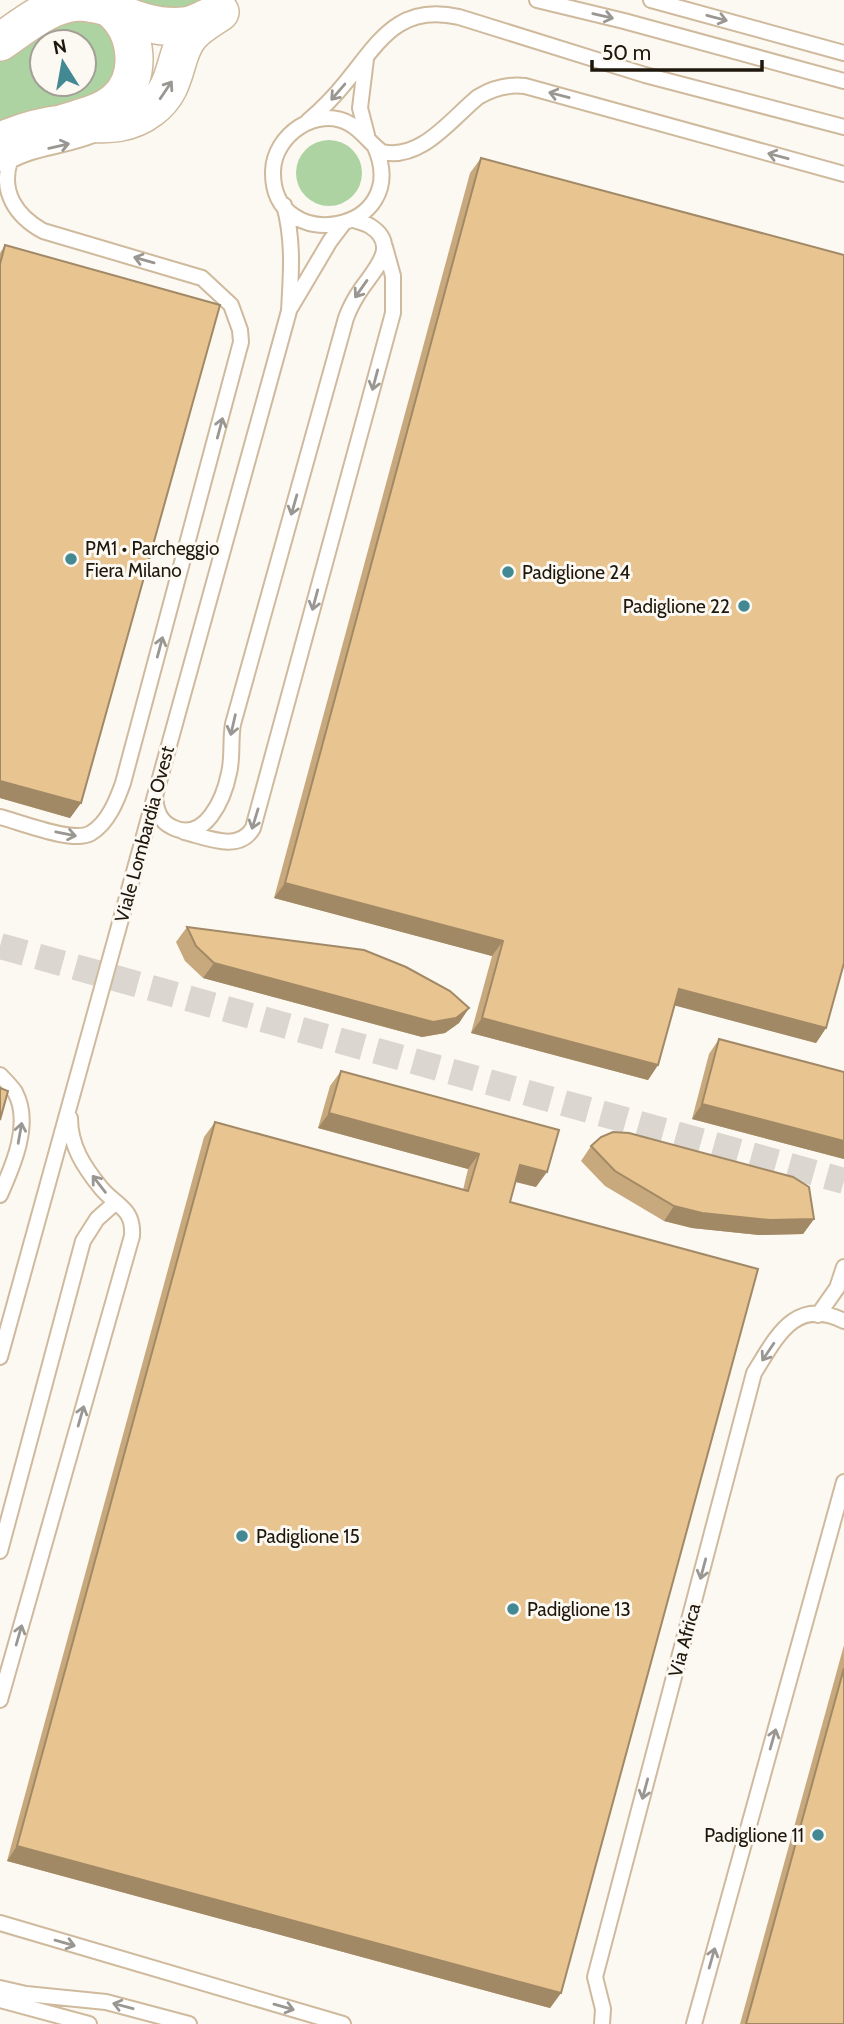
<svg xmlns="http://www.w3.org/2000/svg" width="844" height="2024" font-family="Cabin,sans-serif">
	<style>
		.green { fill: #add3a3; fill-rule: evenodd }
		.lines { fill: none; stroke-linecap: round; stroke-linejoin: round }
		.street-tunnel { stroke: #dbd6d0; stroke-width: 26; stroke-dasharray: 26 13; stroke-linecap: butt }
		.lane-casing { stroke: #cfba9d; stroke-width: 18 }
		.secondary-casing { stroke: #cfba9d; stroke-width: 40 }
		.lane { stroke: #fff; stroke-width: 14 }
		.secondary { stroke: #fff; stroke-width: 37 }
		.wall { fill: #c8a97d }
		.shaded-wall { fill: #a28966 }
		.building { fill: #e8c491; stroke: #a28966; stroke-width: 2 }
		.oneway { stroke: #9a9792 }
		.poi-dot { fill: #438993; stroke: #fcf8f2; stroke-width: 2.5 }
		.labels { text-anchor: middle; stroke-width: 6; stroke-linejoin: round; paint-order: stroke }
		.poi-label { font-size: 19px; fill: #1e170c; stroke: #fcf8f2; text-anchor: start }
		.street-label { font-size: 19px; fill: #1e170c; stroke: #fcf8f2 }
	</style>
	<rect width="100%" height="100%" fill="#fcf8f2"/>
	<path class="green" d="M127,0H212C174,14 165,11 127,0Z
		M67,17L96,19L116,33V88L0,125V59ZM42,42H84V84H42Z
		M296 173a33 33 0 1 1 66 0a33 33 0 1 1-66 0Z"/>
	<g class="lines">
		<path class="street-tunnel" d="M0,946L844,1181"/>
		<defs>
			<path id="lane" d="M537,0L624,21L844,81
				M651,0L844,53
				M366,59L360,108L367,135
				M308,121C322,109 334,97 346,82C379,42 398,3 459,17L645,75L844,127
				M375,147C413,234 271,257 273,171C274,135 317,105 350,124C363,131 370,144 382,152C421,161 451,119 478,97C493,88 508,84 525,86L844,174
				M4,165C29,147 65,147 93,135
				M291,307L330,241L343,224
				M155,796C156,809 159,821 172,827C205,844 224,798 229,773C233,757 230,741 233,724L346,318C350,307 355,298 362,288C375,269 400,245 370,226C365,223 359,222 354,220
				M0,817C20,822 74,844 91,833C108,823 117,800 123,783L241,342L240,330L231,305L202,278L43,231C16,216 0,192 10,161
				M184,832C206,837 239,853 253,828L393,313V276L385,247
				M0,1075C5,1080 11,1086 15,1092C32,1123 13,1166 0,1195
				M818,1315L837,1288L844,1267
				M0,1357L289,311C291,274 294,241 284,205
				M0,1551L83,1241L97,1219L116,1202
				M0,1700L132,1236C134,1208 116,1206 101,1188C84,1167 70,1146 70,1118
				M0,1923L343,2024
				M0,1988L26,1994L106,2002L189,2024
				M0,2000L89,2024
				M602,2024L603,2009L595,1977L754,1373C776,1338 795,1296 844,1321
				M694,2024L844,1482"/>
			<path id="secondary" d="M108,6C129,20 159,29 185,26C194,25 203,19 212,16
				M0,42C24,26 51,2 81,2C89,3 107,5 112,10C138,32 143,78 116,101C101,114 79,118 61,124
				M0,141C20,133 41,126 62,124C94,122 123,130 150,109C180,87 172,56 190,35C198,25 210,19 220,12"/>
		</defs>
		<use href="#lane" class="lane-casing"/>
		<use href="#secondary" class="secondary-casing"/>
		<use href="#lane" class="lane"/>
		<use href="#secondary" class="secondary"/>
	</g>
	<path class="wall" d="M481,158L826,1028L816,1043L675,1005L658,1065L648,1080L471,1033L492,956L274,898L470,173Z
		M5,245L81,803L70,818L0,798V253Z
		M187,927L469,1008L459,1023L445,1033L422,1037L203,978L185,961L176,942Z
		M719,1039L844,1072V1159L692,1119L709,1054Z
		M341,1071L536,1187L515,1182L510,1202L561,1993L550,2008L7,1861L204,1137L215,1122L463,1190L468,1169L318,1128L330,1086Z
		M591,1146L814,1219L803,1234L759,1235L692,1228L664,1221L605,1186L581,1161Z
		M844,1645V2024H740Z"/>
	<path class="shaded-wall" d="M0,781L81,803L70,818L0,798Z
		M285,883L503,941L492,956L274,898Z
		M214,963L469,1008L459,1023L445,1033L422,1037L203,978Z
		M679,989L826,1028L816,1043L669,1004Z
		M482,1018L658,1065L648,1080L471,1033Z
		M702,1104L844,1141V1159L692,1119Z
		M329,1113L479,1154L468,1169L318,1128Z
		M520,1165L547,1172L536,1187L509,1180Z
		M674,1206L814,1219L803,1234L759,1235L692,1228L664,1221Z
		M17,1846L561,1993L550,2008L7,1861Z"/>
	<path class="building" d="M481,158L844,255V963L826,1028L679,989L658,1065L482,1018L503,941L285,883Z
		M5,245L220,305L81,803L0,781V264Z
		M187,927L364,950L406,967L450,991L469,1008L456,1018L433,1022L214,963L196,946Z
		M719,1039L844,1072V1141L702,1104Z
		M341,1071L559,1130L547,1172L520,1165L510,1202L758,1269L561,1993L17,1846L215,1122L468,1191L479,1154L329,1113Z
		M0,1088L8,1091L0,1120Z
		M613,1132L629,1133L793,1177L809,1187L814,1219L770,1220L702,1213L674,1206L615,1171L591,1146L601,1137Z
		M844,1668V2024H746Z"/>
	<defs><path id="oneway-shaft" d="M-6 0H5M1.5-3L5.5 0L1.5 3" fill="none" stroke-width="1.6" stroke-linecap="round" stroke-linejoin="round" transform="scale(1.75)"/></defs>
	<g class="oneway">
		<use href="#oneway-shaft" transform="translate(603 16) rotate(13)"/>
		<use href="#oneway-shaft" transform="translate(717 18) rotate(15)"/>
		<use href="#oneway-shaft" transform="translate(166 90) rotate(-56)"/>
		<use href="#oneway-shaft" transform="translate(338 92) rotate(131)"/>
		<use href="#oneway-shaft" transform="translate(559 95) rotate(-165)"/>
		<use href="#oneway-shaft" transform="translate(59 146) rotate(-13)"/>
		<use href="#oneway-shaft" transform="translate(778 156) rotate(-165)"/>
		<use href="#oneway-shaft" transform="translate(144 260) rotate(-164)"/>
		<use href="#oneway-shaft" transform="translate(361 289) rotate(125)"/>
		<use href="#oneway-shaft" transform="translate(375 380) rotate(105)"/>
		<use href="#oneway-shaft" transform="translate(220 428) rotate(-75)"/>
		<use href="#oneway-shaft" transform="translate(294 505) rotate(106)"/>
		<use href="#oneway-shaft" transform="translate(315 600) rotate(105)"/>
		<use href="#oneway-shaft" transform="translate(160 647) rotate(-75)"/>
		<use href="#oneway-shaft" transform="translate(233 725) rotate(103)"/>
		<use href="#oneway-shaft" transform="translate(255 819) rotate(107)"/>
		<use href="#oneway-shaft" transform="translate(66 834) rotate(11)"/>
		<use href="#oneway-shaft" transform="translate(20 1133) rotate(-80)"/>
		<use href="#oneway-shaft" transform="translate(99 1184) rotate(-128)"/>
		<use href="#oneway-shaft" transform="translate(768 1352) rotate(124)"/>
		<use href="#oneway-shaft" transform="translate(81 1416) rotate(-74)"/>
		<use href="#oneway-shaft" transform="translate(703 1569) rotate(105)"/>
		<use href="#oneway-shaft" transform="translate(19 1635) rotate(-74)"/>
		<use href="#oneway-shaft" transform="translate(773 1739) rotate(-74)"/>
		<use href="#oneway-shaft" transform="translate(645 1789) rotate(105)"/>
		<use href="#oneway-shaft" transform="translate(65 1943) rotate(16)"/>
		<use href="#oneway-shaft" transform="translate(712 1958) rotate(-74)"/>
		<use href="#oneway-shaft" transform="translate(123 2006) rotate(-165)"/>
		<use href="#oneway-shaft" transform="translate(284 2007) rotate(16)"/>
	</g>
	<g class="poi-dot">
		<circle cx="71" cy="559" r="7"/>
		<circle cx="508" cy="572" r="7"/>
		<circle cx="744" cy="606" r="7"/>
		<circle cx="242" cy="1536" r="7"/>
		<circle cx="513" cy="1609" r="7"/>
		<circle cx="818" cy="1835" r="7"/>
	</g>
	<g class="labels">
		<g class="poi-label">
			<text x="85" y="555">PM1 • Parcheggio<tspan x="85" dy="22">Fiera Milano</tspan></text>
			<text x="522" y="579">Padiglione 24</text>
			<text x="730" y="613" text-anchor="end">Padiglione 22</text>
			<text x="256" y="1543">Padiglione 15</text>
			<text x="527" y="1616">Padiglione 13</text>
			<text x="804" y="1842" text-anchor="end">Padiglione 11</text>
		</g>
		<g class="street-label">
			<text transform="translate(144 834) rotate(-75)" y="7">Viale Lombardia Ovest</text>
			<text transform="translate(684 1640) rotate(-75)" y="7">Via Africa</text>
		</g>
	</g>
	<g transform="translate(63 63) rotate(349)"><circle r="33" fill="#fcf8f2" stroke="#a39e96" stroke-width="2"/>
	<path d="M0-5L12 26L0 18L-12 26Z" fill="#438993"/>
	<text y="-10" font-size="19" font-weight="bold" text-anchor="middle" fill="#1e170c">N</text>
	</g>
	<path d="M592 60v10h170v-10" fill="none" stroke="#1e170c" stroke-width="3.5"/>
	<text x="602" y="60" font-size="21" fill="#1e170c" stroke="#fcf8f2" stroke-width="5" paint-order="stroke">50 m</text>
</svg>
